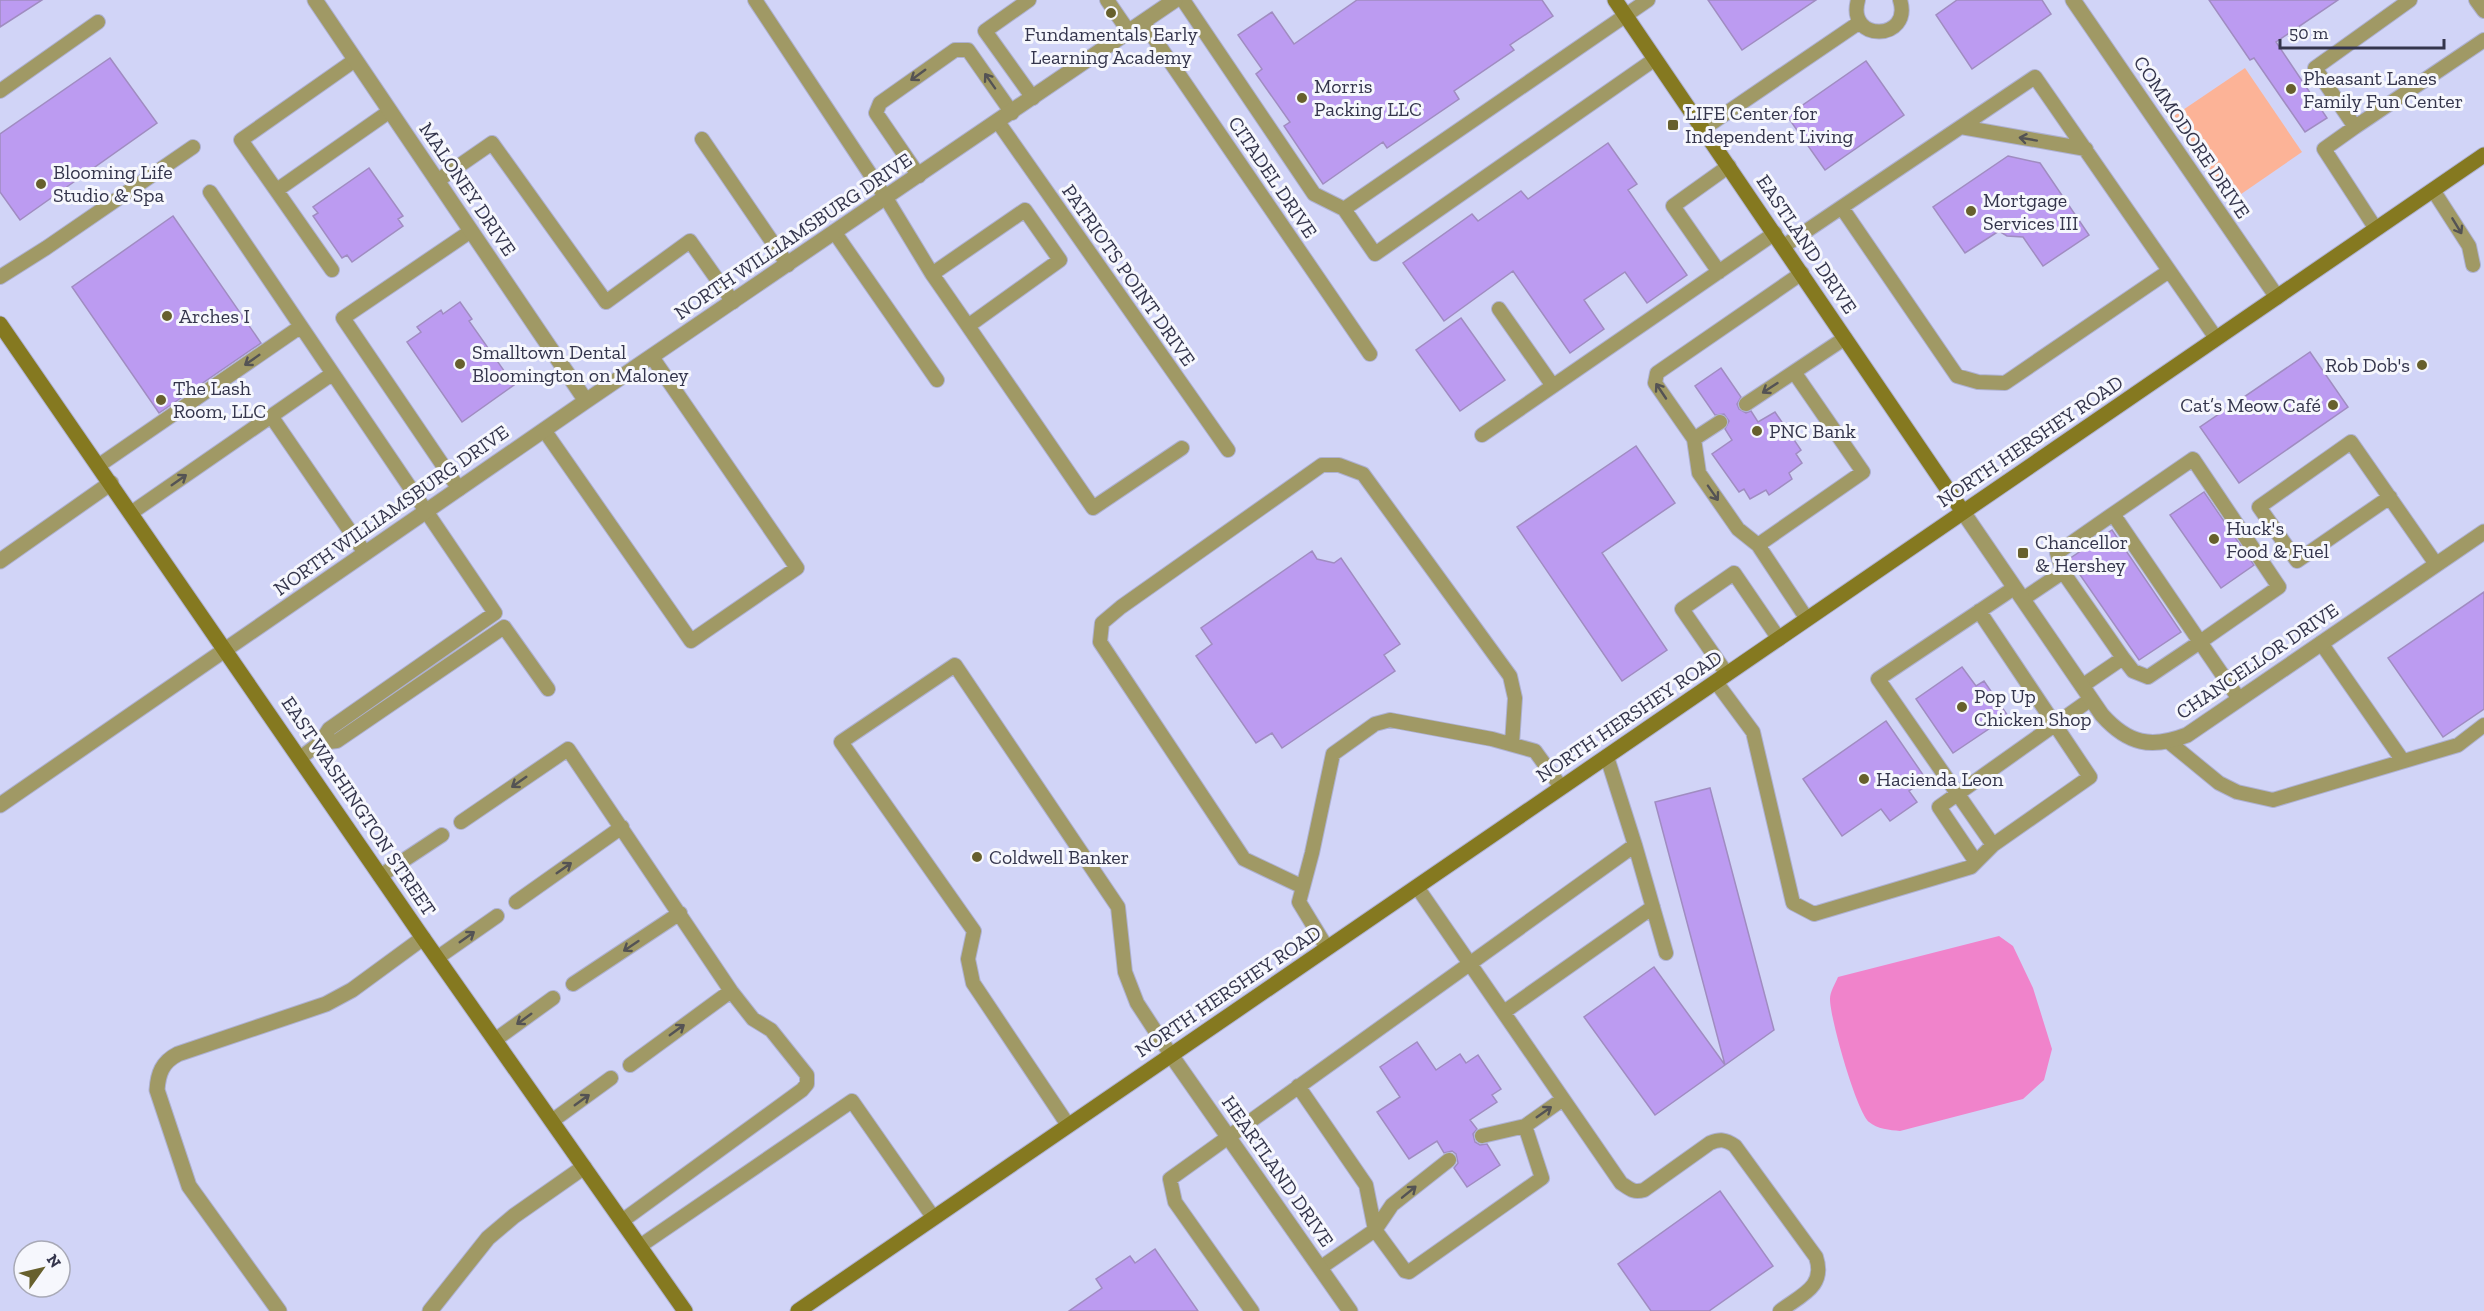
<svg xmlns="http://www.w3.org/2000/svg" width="2484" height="1311" font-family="'Zilla Slab',serif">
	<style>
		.green { fill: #fcb397 }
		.water { fill: #f083cb }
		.building { fill: #bc9bf1; stroke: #a08cc1; stroke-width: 1.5 }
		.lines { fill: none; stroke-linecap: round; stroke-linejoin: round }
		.service-casing { stroke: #aeb1d1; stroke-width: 16 }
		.minor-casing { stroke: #aeb1d1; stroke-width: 17 }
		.secondary-casing { stroke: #aeb1d1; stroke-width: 17 }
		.service { stroke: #a09965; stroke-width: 14 }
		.minor { stroke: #a09965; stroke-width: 15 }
		.secondary { stroke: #857920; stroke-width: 15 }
		.oneway { stroke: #545354 }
		.poi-dot { fill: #67602d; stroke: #f6f7fd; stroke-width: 2 }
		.labels { text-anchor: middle; stroke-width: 6; stroke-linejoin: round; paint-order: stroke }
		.poi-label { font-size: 20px; fill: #34354c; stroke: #f6f7fd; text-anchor: start }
		.street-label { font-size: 20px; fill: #34354c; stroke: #f6f7fd }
	</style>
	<rect width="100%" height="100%" fill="#d1d4f7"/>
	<path class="green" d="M2245,68L2302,152L2231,201L2174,116Z"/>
	<path class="water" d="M1999,936L2013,946L2033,988L2052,1049L2044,1080L2023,1099L1900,1131C1890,1130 1877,1129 1869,1122C1856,1110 1830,1018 1830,999C1830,992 1835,984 1838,977Z"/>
	<path class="building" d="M0,0H42L0,27Z
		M1357,0H1542L1553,16L1510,45L1514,50L1454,91L1459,99L1387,148L1383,142L1323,184L1284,126L1290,122L1256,74L1262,69L1238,35L1272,12L1294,44Z
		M1708,0H1816L1742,50Z
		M1957,0H2042L2051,14L1972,69L1936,15Z
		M2209,0H2338L2276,42L2327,118L2305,132L2254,58L2250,60Z
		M110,58L157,123L20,220L0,192V134Z
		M1866,61L1904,115L1825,170L1787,116Z
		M1608,143L1637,184L1628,190L1687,275L1647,303L1625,272L1584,300L1604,329L1570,353L1513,271L1444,321L1403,263L1472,214L1478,221L1521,191L1528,199Z
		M2008,156L2040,163L2089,235L2043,266L2023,237L2007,236L1999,231L1965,253L1933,207Z
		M369,168L403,216L398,219L403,226L352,262L347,255L342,258L313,216L318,213L313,207Z
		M173,216L261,343L159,413L72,287Z
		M460,302L472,319L469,321L514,385L462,422L407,342L421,332L417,327L441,310L443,314Z
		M1461,318L1505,380L1460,411L1416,350Z
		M2310,352L2348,407L2239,483L2200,427Z
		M1721,368L1741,397L1737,404L1739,409L1746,413L1751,411L1758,422L1775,412L1801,450L1796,454L1802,463L1789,473L1792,479L1769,495L1766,490L1750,499L1744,489L1739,492L1712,454L1732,440L1725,429L1729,421L1724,414L1715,415L1695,386Z
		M1636,446L1675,503L1602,553L1667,650L1622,681L1517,527Z
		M2204,492L2254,565L2221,588L2170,515Z
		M2112,530L2181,632L2139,660L2069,559Z
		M1312,551L1317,559L1334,563L1341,558L1400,644L1384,655L1395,671L1282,748L1272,733L1256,743L1196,656L1212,644L1201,628Z
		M2484,592V709L2443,737L2388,658Z
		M1962,667L1976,686L1984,681L2008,716L1953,753L1916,699Z
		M1886,721L1926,779L1909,791L1917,802L1890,821L1881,809L1842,836L1803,779Z
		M1710,788L1774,1030L1655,1115L1584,1017L1654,967L1725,1065L1655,802Z
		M1417,1042L1436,1070L1460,1054L1466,1063L1478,1055L1501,1089L1492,1095L1497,1102L1470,1120L1477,1129L1473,1134L1475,1142L1480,1145L1487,1144L1500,1165L1467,1187L1454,1168L1458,1163L1456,1154L1452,1151L1444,1153L1437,1141L1409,1159L1377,1112L1400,1097L1380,1067Z
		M1720,1191L1773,1266L1709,1311H1651L1618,1264Z
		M1155,1249L1198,1311H1069L1102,1288L1096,1279L1130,1256L1135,1263Z"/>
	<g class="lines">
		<defs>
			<path id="service" d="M755,0L886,198L932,274L1025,210L1060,260L968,326L932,274
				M1029,0L985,31L1033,98
				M1107,0L1129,32
				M1183,0L1314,194L1344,209L1375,254L1655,59
				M1858,0C1846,43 1913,41 1900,0
				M2410,0L2315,68L2355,127L2484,40
				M2476,0L2484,11
				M1143,22L1370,354
				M0,91L98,22
				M998,122L1228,450
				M1961,127L2086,149
				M2355,127L2324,149L2376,229
				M1703,129L1860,22
				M702,139L788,265
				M919,176L876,113L880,103L955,50H968L1012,113
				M437,181L492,143L606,302L690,241L733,302
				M277,190L390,111
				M2433,190L2469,246L2473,265
				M210,192L495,613L329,729L320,743L300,758
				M1842,208L1957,376L1978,382L2005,383L2169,271
				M1344,209L1648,0
				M835,233L937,380
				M1784,246L2035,77L2216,338
				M332,270L241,140L355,60
				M1719,272L1673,206L1729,166
				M0,277L46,248L193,147
				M1499,309L1553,386
				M968,326L1093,508L1182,448
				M1746,404L1794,372
				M271,416L365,553
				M544,430L691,641L797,568L652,357
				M1482,435L1775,233
				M1694,439L1720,422
				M98,466L300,327
				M459,489L343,318L471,231
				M2390,497L2297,561L2259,507L2351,442L2436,564
				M131,513L332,374
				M1758,545L1738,529L1699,473L1694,439L1655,383L1657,373L1802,273
				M2063,572L2057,553L2113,514L2200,642L2279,587L2193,459L2113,514
				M2023,599L2063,572L2123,658L2082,686
				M1979,611L2090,777L1993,845L1878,679L2014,588
				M1807,619L1758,545L1863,472L1794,372L1845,338
				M2321,643L2403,761
				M2123,658L2133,671L2148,677L2200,642L2239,699
				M1727,674L1682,609L1734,573L1779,639
				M1716,682L1753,732L1793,903L1814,914L1971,867L1993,845
				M2169,742L2219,783L2237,792L2273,800L2458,745L2484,725
				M320,743L337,741L504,627L548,689
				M461,822L568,749L731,991L753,1019L771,1030L807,1075V1084L802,1090L622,1221
				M1635,845L1666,953
				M1976,862L1939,807L2091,699
				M380,876L442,835
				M1303,887L1244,859L1100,642L1102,623L1121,607L1322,465H1339L1363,474L1510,676L1515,698L1512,744
				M1417,887L1621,1183C1630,1189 1633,1193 1644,1190L1710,1143C1720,1139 1725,1139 1735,1146L1816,1257C1826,1287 1801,1295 1780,1311
				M516,902L622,827
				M1327,948L1299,902L1312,853L1333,754L1375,724L1390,720L1492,739L1535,751L1561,787
				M437,958L497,916
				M573,984L680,913
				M1504,1012L1653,907
				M495,1040L553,998
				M630,1065L731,991
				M1298,1086L1366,1185L1375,1230L1405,1271L1409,1272L1542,1178L1525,1126
				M552,1121L611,1078
				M1068,1125L973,983L968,959L974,931L841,742L955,665L1118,907L1125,972L1137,1003L1171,1055
				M1482,1136L1525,1126L1563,1099
				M640,1246L852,1101L933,1217
				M1320,1268L1375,1230L1392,1205L1449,1160
				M1252,1311L1175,1202L1170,1179L1635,845L1607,757"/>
			<path id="minor" d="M315,0L586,401
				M2073,0L2277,297
				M1963,512L2102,715C2128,744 2151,749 2187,735L2484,532
				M0,561L111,483
				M0,805L586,401L1175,0
				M1171,1055L1350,1311
				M279,1311L189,1186L157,1090C158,1074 162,1062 178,1054L326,1004L352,990L423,938
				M430,1311L488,1238L514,1216L584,1167"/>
			<path id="secondary" d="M1615,0L1963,512
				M0,324L423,938L685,1311
				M798,1311L2484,155"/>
		</defs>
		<use href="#service" class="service-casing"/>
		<use href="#minor" class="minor-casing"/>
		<use href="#secondary" class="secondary-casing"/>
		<use href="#service" class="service"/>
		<use href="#minor" class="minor"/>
		<use href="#secondary" class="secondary"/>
	</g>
	<defs><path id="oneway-shaft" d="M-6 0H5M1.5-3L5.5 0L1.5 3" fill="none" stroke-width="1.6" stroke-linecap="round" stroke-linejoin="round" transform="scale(1.5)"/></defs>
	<g class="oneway">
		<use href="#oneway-shaft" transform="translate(918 75) rotate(144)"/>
		<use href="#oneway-shaft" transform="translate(990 81) rotate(-125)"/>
		<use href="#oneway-shaft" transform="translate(2028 139) rotate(-170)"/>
		<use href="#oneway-shaft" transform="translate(2457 226) rotate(59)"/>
		<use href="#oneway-shaft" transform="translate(252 360) rotate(145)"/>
		<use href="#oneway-shaft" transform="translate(1770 388) rotate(147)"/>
		<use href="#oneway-shaft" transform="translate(1661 391) rotate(-124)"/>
		<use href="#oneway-shaft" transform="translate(179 480) rotate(-35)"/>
		<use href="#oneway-shaft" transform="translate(1713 493) rotate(55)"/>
		<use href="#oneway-shaft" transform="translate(519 782) rotate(145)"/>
		<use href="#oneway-shaft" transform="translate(564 868) rotate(-35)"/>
		<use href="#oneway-shaft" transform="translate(467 937) rotate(-35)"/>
		<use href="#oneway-shaft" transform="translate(631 946) rotate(146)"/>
		<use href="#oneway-shaft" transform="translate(524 1019) rotate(144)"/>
		<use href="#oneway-shaft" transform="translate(677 1030) rotate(-36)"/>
		<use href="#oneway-shaft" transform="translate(582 1100) rotate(-36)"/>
		<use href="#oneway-shaft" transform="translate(1544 1112) rotate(-35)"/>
		<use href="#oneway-shaft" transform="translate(1409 1192) rotate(-39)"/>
	</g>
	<g class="poi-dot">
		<circle cx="1111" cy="13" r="6"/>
		<circle cx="2291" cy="89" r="6"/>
		<circle cx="1302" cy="98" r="6"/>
		<rect x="1667" y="119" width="12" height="12" rx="3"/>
		<circle cx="41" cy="184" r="6"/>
		<circle cx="1971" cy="211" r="6"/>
		<circle cx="167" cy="316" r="6"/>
		<circle cx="460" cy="364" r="6"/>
		<circle cx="2422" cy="365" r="6"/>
		<circle cx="161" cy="400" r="6"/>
		<circle cx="2333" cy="405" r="6"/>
		<circle cx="1757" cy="431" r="6"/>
		<circle cx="2214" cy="539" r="6"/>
		<rect x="2017" y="547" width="12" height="12" rx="3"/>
		<circle cx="1962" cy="707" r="6"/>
		<circle cx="1864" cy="779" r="6"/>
		<circle cx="977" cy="857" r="6"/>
	</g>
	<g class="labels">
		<g class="poi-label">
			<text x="1111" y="41" text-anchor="middle">Fundamentals Early<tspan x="1111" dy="23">Learning Academy</tspan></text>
			<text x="2303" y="85">Pheasant Lanes<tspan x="2303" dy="23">Family Fun Center</tspan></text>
			<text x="1314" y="93">Morris<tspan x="1314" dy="23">Packing LLC</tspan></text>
			<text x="1685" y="120">LIFE Center for<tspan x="1685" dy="23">Independent Living</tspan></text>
			<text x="53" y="179">Blooming Life<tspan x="53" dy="23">Studio &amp; Spa</tspan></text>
			<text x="1983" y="207">Mortgage<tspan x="1983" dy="23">Services III</tspan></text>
			<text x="179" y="323">Arches I</text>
			<text x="472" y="359">Smalltown Dental<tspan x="472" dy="23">Bloomington on Maloney</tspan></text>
			<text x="2410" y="372" text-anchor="end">Rob Dob's</text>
			<text x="173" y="395">The Lash<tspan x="173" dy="23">Room, LLC</tspan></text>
			<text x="2321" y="412" text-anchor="end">Cat’s Meow Café</text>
			<text x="1769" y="438">PNC Bank</text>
			<text x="2226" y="535">Huck's<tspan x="2226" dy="23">Food &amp; Fuel</tspan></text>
			<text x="2035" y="549">Chancellor<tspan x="2035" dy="23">&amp; Hershey</tspan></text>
			<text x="1974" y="703">Pop Up<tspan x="1974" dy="23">Chicken Shop</tspan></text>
			<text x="1876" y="786">Hacienda Leon</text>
			<text x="989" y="864">Coldwell Banker</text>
		</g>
		<g class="street-label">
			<text transform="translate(2192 137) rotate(56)" y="7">COMMODORE DRIVE</text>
			<text transform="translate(1273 177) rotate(56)" y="7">CITADEL DRIVE</text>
			<text transform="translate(468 189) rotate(56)" y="7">MALONEY DRIVE</text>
			<text transform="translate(793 236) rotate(-34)" y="7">NORTH WILLIAMSBURG DRIVE</text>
			<text transform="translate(1807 244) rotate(56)" y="7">EASTLAND DRIVE</text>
			<text transform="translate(1129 275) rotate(55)" y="7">PATRIOTS POINT DRIVE</text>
			<text transform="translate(2030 441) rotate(-34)" y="7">NORTH HERSHEY ROAD</text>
			<text transform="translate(391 510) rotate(-35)" y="7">NORTH WILLIAMSBURG DRIVE</text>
			<text transform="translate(2257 661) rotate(-34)" y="7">CHANCELLOR DRIVE</text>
			<text transform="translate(1629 716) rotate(-34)" y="7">NORTH HERSHEY ROAD</text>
			<text transform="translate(359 806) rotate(56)" y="7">EAST WASHINGTON STREET</text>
			<text transform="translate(1228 991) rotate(-34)" y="7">NORTH HERSHEY ROAD</text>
			<text transform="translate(1278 1171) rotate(55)" y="7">HEARTLAND DRIVE</text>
		</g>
	</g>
	<g transform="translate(42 1269) rotate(56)"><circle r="28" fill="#f6f7fd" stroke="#a8a9b6" stroke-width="1.5"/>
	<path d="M0-4.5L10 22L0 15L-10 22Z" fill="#67602d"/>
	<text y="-9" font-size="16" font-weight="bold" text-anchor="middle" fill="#34354c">N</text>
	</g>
	<path d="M2280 39v9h164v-9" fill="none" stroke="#34354c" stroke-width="3"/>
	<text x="2289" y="39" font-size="18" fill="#34354c" stroke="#f6f7fd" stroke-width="4.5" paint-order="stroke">50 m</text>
</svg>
